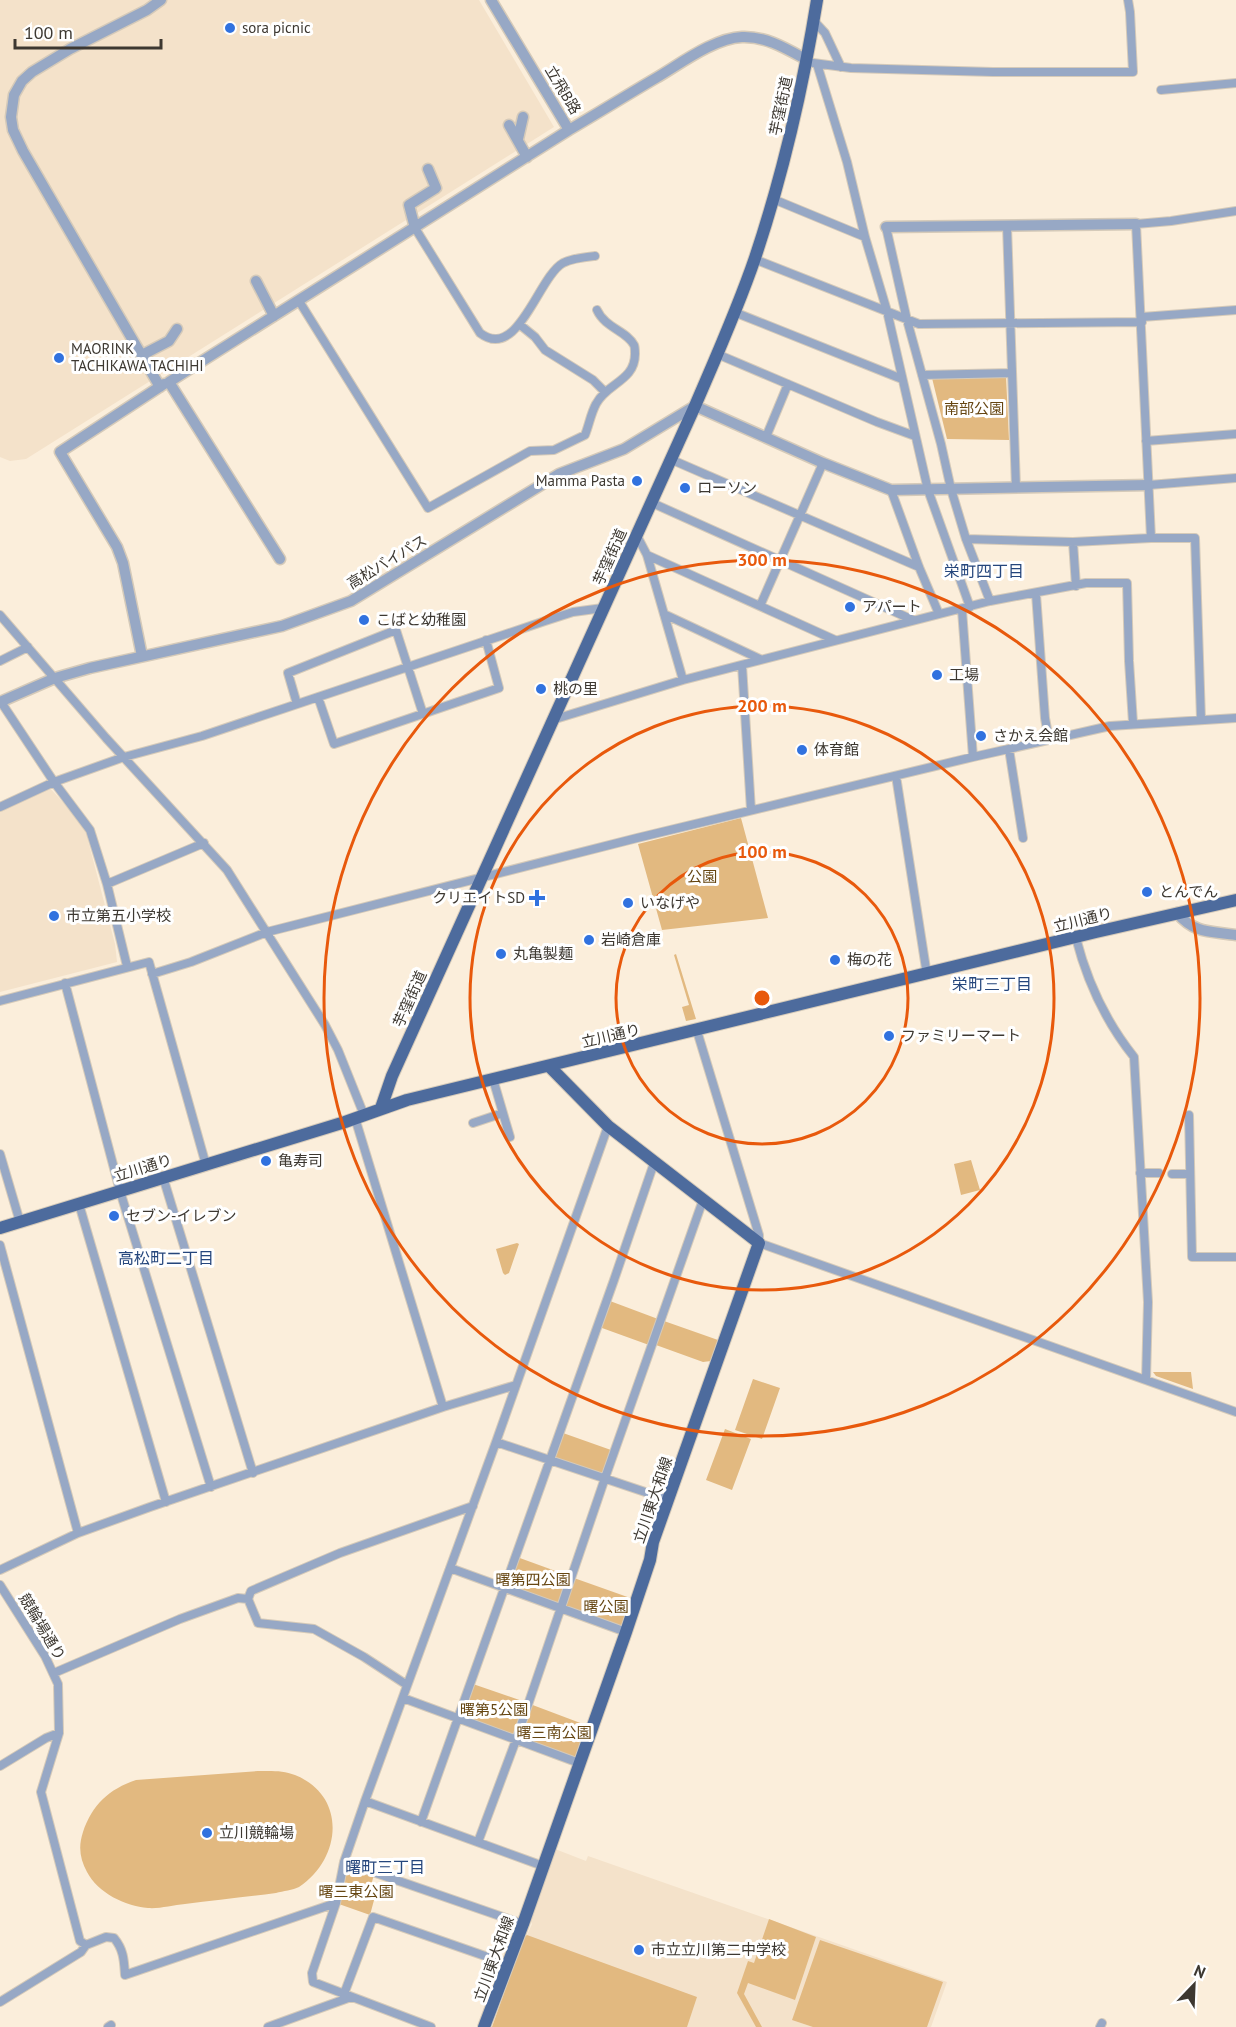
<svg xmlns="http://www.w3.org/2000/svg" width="1236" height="2027" font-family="'PT Sans','Noto Sans JP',sans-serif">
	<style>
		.built { fill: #f4e2ca }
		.green { fill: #e2b980 }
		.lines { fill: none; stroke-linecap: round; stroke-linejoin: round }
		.minor-casing { stroke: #d5cab9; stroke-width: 10 }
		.tertiary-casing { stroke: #d5cab9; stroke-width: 13 }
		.primary-casing { stroke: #d5cab9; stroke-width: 14 }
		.minor { stroke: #97a8c5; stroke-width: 8 }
		.tertiary { stroke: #97a8c5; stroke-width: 10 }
		.primary { stroke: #4d6b9d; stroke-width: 12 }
		.ring { fill: none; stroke: #e8590c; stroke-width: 3 }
		.poi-dot { fill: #3172df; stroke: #fff; stroke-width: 2 }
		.labels { text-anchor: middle; stroke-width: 6; stroke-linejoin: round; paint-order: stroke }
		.poi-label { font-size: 15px; fill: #3d3831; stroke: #fff; text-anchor: start }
		.street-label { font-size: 15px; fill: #3d3831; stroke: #fff }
		.park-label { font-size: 15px; fill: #664612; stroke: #fff }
		.neighbourhood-label { font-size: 16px; fill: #25467c; stroke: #fff }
		.centre { fill: #e8590c; stroke: #fff; stroke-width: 3 }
		.ring-label { font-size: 18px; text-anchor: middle; font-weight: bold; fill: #e8590c; stroke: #fff; stroke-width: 6; stroke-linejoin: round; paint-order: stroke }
	</style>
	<rect width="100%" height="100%" fill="#fbeedb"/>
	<path class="built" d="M0,0H479L554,127L26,459L10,461L0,457Z
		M48,786L84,825L115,944L117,962L0,992V810Z
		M555,1849L586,1861L588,1856L947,1982L931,2027H492L524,1937L527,1935L532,1924L530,1920Z"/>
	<path class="green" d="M1006,376L1009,440L947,439L932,378Z
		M741,818L768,918L662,930L638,844Z
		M676,954L696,1019L686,1021L682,1007L689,1005L674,955Z
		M971,1160L980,1190L961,1195L954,1164Z
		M517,1243L519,1244L509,1273L505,1275L503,1273L496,1249Z
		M610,1301L658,1319L649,1345L602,1328V1324Z
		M664,1321L718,1340L711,1361L703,1362L656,1345Z
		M1153,1372H1191L1193,1389L1156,1376Z
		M753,1379L780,1388L762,1439L735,1430Z
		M725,1429L751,1439L732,1490L706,1480Z
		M563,1433L611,1450L602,1476L554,1459Z
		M517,1557L572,1577L561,1608L506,1588Z
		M574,1578L636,1600L625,1631L563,1608Z
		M473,1684L528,1703L516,1737L461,1718Z
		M530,1704L591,1727L578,1761L518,1738Z
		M258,1771C270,1771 283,1770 295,1775C347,1796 342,1858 299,1887C293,1890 283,1891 276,1893C246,1897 215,1900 185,1904C173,1905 159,1909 148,1908C125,1906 98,1893 87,1872C80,1859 78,1847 83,1832C92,1805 109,1789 136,1780Z
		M345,1863L374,1874L371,1886L377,1889L370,1915L336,1903Z
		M769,1919L816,1937L795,2000L748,1983L744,1994L762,2027H756L737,1993L748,1961L754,1963Z
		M527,1935L697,1997L687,2027H492L524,1937Z
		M820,1940L943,1982L927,2027H813L792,2020Z"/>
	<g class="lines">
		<defs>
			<path id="minor" d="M813,20L825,33L841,67
				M813,63L851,68L993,72H1133L1130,12L1128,0
				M817,64L847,162L865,237L887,311L928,490L970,607
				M1161,90L1236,83
				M773,199L865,237
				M1007,226L1016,488
				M886,227L907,320L941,444L951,489L966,539L990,601
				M415,228L480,333C518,362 538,277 563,263C573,258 585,257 595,256
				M754,259L919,324L1142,322
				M299,301L428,508L530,451L554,450L585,435C589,425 591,413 596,404C607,383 635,381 635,354C635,351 635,347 634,345C627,331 605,328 597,310
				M734,312L902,379
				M1142,317L1236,310
				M519,324L535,337L545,350L593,380L605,392
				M717,354L877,422L915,436
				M922,375L1012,373
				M766,437L788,384
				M1146,441L1236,434
				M670,459L919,567
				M1149,485L1236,478
				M891,490L919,567L939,614
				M650,502L913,620
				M636,534L647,555L683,680
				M1151,538H1195L1201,719
				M966,539L1073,542L1151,538L1136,224L1171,221L1236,211
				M1073,542L1076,586
				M647,555L835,640
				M1036,594L1045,718L1049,740
				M760,606L823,463
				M962,610L973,757
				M664,614L760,659
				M0,615L106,738L227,870L325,1025L338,1050L364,1115
				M0,661L28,647
				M742,665L751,810
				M318,697L334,744L499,688L486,640
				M1,702L54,782L90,830L107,884L127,966
				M297,704L288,673L396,630L423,714
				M552,720L683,680L990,601L1086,583H1127L1129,661L1133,723
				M1009,749L1023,838
				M896,776L927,975
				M0,807L54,782L124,757L202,736L545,621L573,612L603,608
				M107,884L204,843
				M1076,938C1087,981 1106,1022 1134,1057L1148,1302L1146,1380
				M152,974L191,962L267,932L637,838L973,757L1110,726L1236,718
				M65,983L120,1191L211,1487
				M0,1001L149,962L206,1165
				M697,1031L759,1235V1243L1236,1412
				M493,1079L510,1137
				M1189,1115L1192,1257H1236
				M355,1118L443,1407
				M473,1123L503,1113
				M0,1154L20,1222
				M1140,1173H1159
				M1172,1174H1189
				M163,1177L253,1473
				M79,1204L166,1502
				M0,1245L78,1533
				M496,1442L669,1500
				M450,1568L626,1632
				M0,1570L78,1533L150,1507L443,1407L516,1385
				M0,1585L45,1656L58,1684L59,1733L41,1792L80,1941L86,1945L106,1937L114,1938C124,1950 124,1961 125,1975L336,1903
				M54,1673L180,1619L238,1598L248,1599
				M407,1685L364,1657L314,1629L258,1623L248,1599L251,1591L340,1553L473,1506
				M403,1698L579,1763
				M0,1766L46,1738L59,1733
				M365,1801L543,1866
				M421,1822L614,1280L654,1163
				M478,1842L516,1740L605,1478L703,1200
				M344,1862L523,1924
				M344,1994L373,1917L508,1964
				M0,2002L81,1952L86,1945
				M108,2027L111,2025
				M268,2027L351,1997
				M431,2027L313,1982L312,1973L336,1903L344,1862L365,1801L496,1442L608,1126
				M1100,2027L1102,2023"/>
			<path id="tertiary" d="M491,0L569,130C598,113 627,95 656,78C680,64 714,38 742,37C766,36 787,49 807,60
				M509,125L527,157
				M518,139L523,117
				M886,227L1136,224
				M415,228L409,205L436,188L428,169
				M256,281L274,316
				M142,355L169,341L177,329
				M160,387L23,151L13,130L11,117L14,95L22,81L32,72L70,49L147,10L161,0
				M280,559L169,382L569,130
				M142,656L123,563L117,547L60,452L164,384
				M0,702L55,678L90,668L282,626L351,601L559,474L624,449L695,406L823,463L891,490L1149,485
				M1177,913C1195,934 1210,931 1236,935"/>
			<path id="primary" d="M381,1108L392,1076L695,406C716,357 738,308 755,258C783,174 803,87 817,0
				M0,1228L345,1122L407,1100L1096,932L1236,900
				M484,2027L523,1924L626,1632L650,1560L653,1542L759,1243L608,1126L549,1066"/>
		</defs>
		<use href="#minor" class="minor-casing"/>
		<use href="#tertiary" class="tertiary-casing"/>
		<use href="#primary" class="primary-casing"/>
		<use href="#minor" class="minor"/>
		<use href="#tertiary" class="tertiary"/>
		<use href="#primary" class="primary"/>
	</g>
	<g class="ring">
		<circle cx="762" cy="998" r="146"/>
		<circle cx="762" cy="998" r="292"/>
		<circle cx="762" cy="998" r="438"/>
	</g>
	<g class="poi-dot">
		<circle cx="230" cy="28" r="6"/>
		<circle cx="59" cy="358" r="6"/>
		<circle cx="637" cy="481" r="6"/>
		<circle cx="685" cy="488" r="6"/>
		<circle cx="850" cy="607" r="6"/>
		<circle cx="364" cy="620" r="6"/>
		<circle cx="937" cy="675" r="6"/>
		<circle cx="541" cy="689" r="6"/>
		<circle cx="981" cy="736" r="6"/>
		<circle cx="802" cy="750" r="6"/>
		<circle cx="1147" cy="892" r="6"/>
		<path d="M534 889h6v6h6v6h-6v6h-6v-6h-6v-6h6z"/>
		<circle cx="628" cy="903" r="6"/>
		<circle cx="54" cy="916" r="6"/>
		<circle cx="589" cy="940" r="6"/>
		<circle cx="501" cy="954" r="6"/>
		<circle cx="835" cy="960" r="6"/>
		<circle cx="889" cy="1036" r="6"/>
		<circle cx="266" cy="1161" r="6"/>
		<circle cx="114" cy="1216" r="6"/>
		<circle cx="207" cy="1833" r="6"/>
		<circle cx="639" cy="1950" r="6"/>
	</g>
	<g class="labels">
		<g class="poi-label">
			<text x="242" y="33">sora picnic</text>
			<text x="71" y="354">MAORINK<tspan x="71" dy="17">TACHIKAWA TACHIHI</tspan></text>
			<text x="625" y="486" text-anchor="end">Mamma Pasta</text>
			<text x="697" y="493">ローソン</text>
			<text x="862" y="612">アパート</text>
			<text x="376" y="625">こばと幼稚園</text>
			<text x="949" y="680">工場</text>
			<text x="553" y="694">桃の里</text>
			<text x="993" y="741">さかえ会館</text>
			<text x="814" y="755">体育館</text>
			<text x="1159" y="897">とんでん</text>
			<text x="525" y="903" text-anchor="end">クリエイトSD</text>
			<text x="640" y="908">いなげや</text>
			<text x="66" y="921">市立第五小学校</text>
			<text x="601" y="945">岩崎倉庫</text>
			<text x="513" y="959">丸亀製麺</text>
			<text x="847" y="965">梅の花</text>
			<text x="901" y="1041">ファミリーマート</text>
			<text x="278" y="1166">亀寿司</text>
			<text x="126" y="1221">セブン-イレブン</text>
			<text x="219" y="1838">立川競輪場</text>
			<text x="651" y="1955">市立立川第二中学校</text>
		</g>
		<g class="street-label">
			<text transform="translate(563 90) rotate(59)" y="5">立飛B路</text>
			<text transform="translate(781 106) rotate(-78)" y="5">芋窪街道</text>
			<text transform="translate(610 557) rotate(-66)" y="5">芋窪街道</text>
			<text transform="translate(387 562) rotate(-31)" y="5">高松バイパス</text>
			<text transform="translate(1083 920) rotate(-14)" y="5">立川通り</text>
			<text transform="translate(410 999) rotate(-66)" y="5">芋窪街道</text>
			<text transform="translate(611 1036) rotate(-13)" y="5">立川通り</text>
			<text transform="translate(143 1168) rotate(-17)" y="5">立川通り</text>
			<text transform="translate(653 1500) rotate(-71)" y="5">立川東大和線</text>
			<text transform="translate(42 1627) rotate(59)" y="5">競輪場通り</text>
			<text transform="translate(494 1959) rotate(-70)" y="5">立川東大和線</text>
		</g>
		<g class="park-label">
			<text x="974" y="414">南部公園</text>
			<text x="702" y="882">公園</text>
			<text x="533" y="1585">曙第四公園</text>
			<text x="606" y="1612">曙公園</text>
			<text x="494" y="1715">曙第5公園</text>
			<text x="554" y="1738">曙三南公園</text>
			<text x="356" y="1897">曙三東公園</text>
		</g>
		<g class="neighbourhood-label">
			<text x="984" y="577">栄町四丁目</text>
			<text x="992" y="990">栄町三丁目</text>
			<text x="166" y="1264">高松町二丁目</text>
			<text x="385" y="1873">曙町三丁目</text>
		</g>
	</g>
	<circle cx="762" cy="998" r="9" class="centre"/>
	<g class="ring-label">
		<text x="762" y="566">300 m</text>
		<text x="762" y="712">200 m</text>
		<text x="762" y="858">100 m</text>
	</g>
	<g transform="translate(1194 1985) rotate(23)" stroke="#ffffff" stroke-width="4.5" paint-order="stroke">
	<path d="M0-4.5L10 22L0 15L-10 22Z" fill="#3d3831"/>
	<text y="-9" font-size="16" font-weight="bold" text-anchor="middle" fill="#3d3831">N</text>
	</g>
	<path d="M15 39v9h146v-9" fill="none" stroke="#3d3831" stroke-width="3"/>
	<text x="24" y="39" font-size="18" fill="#3d3831" stroke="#ffffff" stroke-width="4.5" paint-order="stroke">100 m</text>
</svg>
